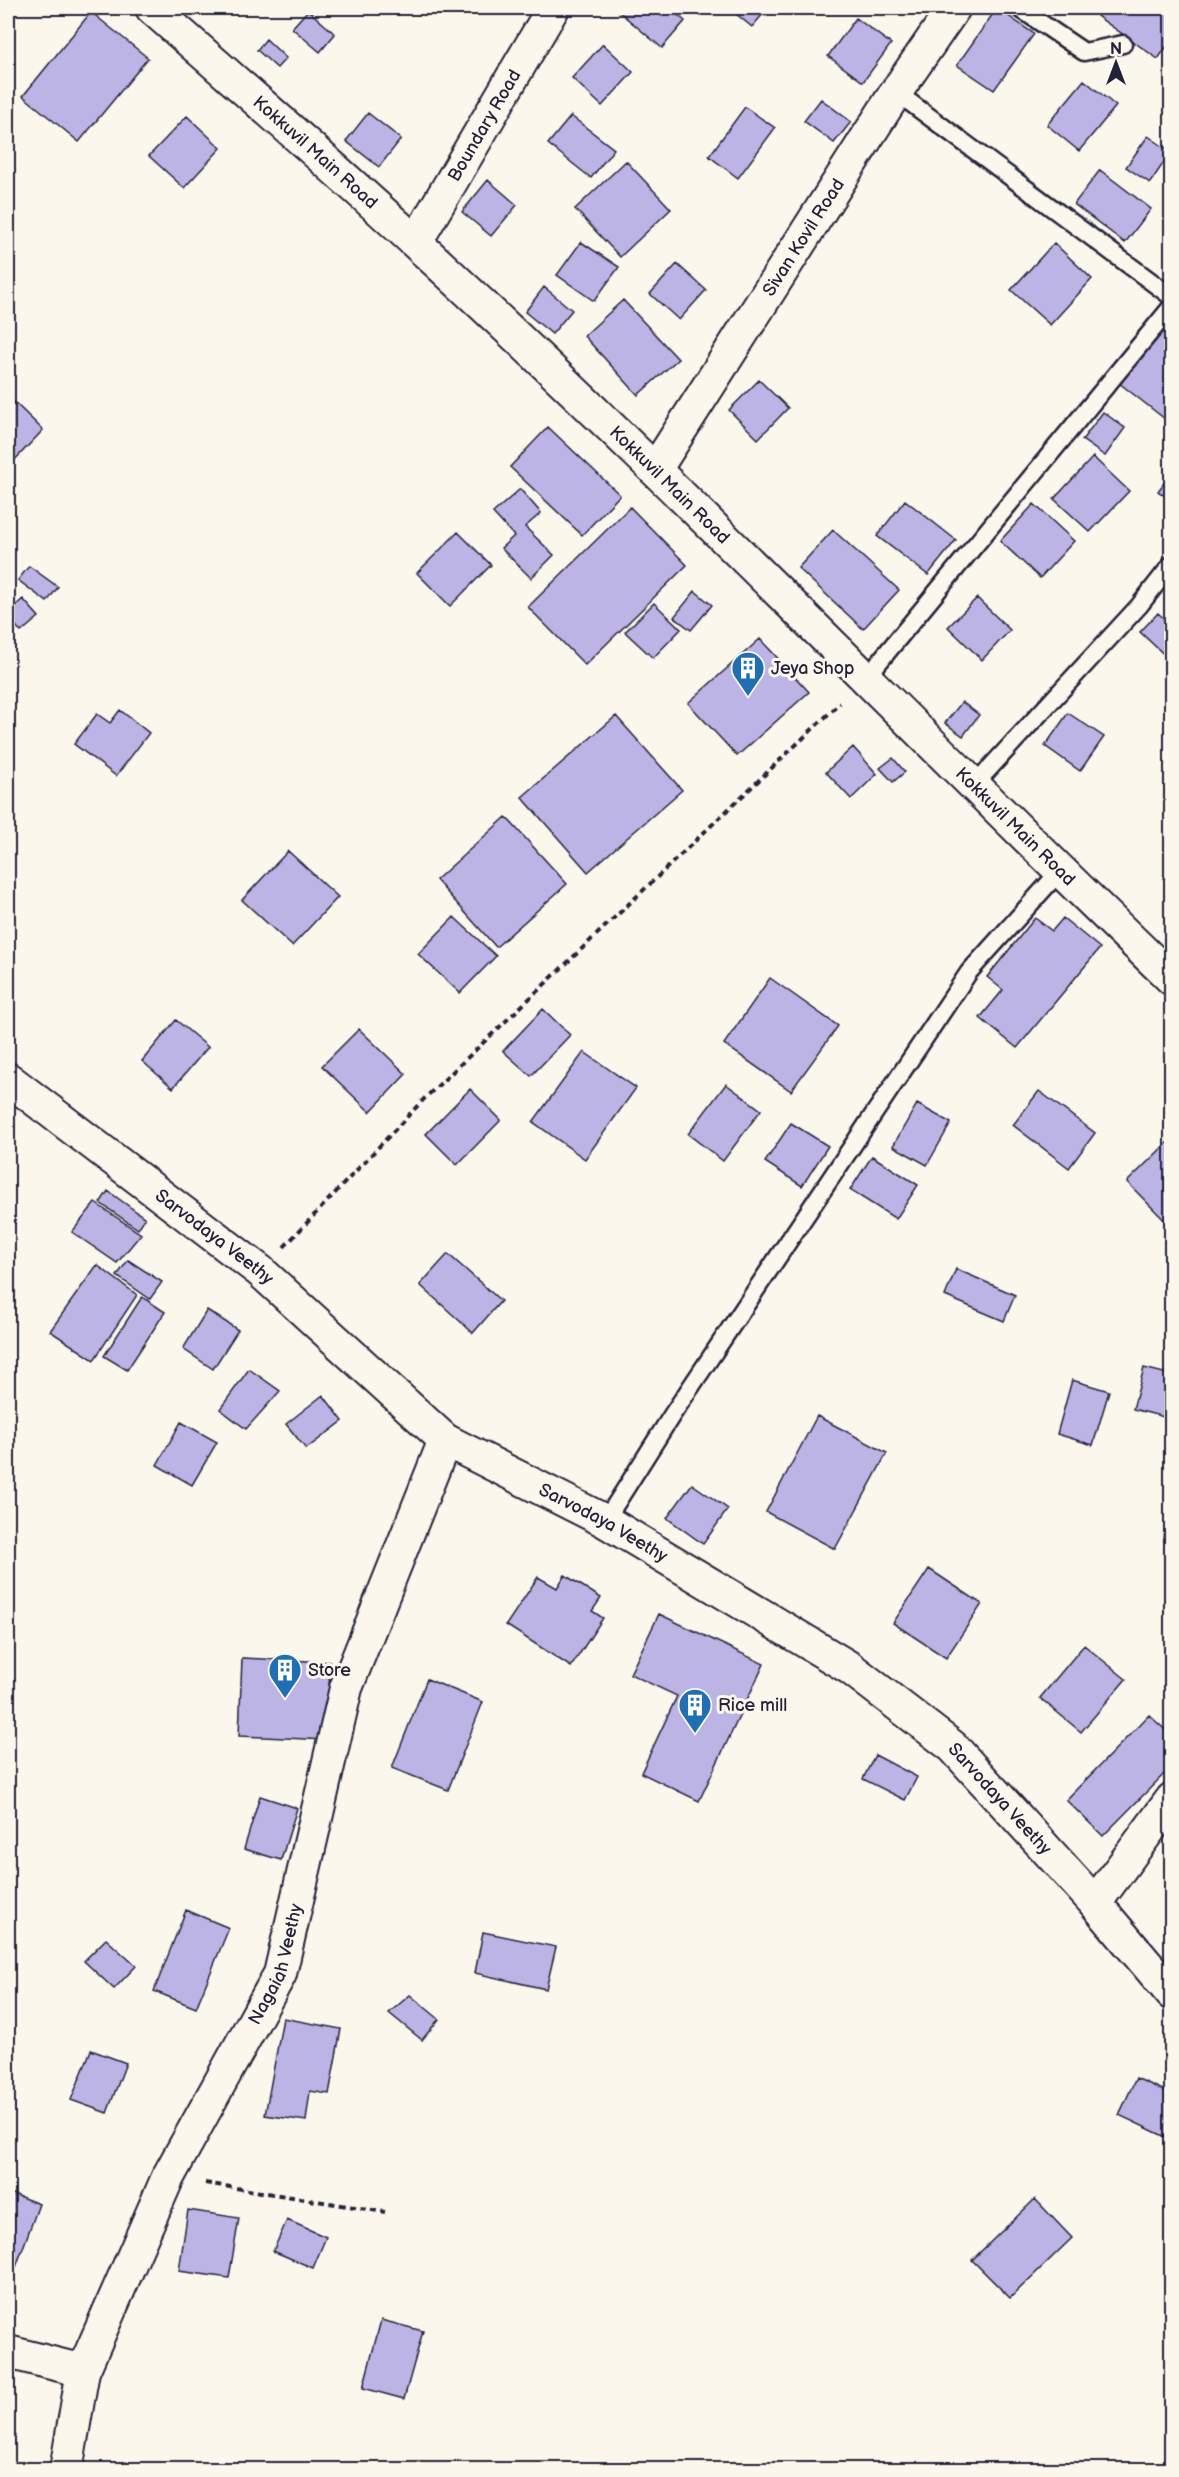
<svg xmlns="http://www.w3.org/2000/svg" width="1179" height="2477" font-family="'Balsamiq Sans',sans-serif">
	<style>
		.building { fill: #bdb4e6; stroke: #22223b; stroke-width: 1.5 }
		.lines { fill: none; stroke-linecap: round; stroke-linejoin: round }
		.lane-casing { stroke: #22223b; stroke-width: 21 }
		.street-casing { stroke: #22223b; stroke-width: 36 }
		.path { stroke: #22223b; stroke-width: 4; stroke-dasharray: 6 4.5; stroke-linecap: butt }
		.lane { stroke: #fbf7ec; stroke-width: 16 }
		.street { stroke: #fbf7ec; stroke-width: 32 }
		.labels { text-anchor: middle; stroke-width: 6; stroke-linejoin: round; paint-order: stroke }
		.street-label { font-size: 18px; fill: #22223b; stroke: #fbf7ec }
		.poi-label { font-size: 18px; fill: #22223b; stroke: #fbf7ec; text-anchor: start }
	</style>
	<rect width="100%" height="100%" fill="#fbf7ec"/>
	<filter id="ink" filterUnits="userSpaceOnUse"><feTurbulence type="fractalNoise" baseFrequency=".0167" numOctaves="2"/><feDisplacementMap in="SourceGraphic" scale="12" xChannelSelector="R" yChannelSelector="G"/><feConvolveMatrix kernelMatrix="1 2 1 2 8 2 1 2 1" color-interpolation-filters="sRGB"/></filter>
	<g filter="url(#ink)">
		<path class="building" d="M619,8H669L685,21L662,48L617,10Z
			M729,8H768L752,27Z
			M997,8L1034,34L994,90L957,65Z
			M1103,8H1161L1172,15V39L1158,59L1097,16Z
			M308,10L335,34L320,52L292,28Z
			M91,12L148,58L79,142L23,96Z
			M856,18L891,44L863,82L828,56Z
			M266,39L286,58L277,68L257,50Z
			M603,44L633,72L602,106L572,78Z
			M1084,80L1116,106L1079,151L1047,125Z
			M821,99L851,122L834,143L804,121Z
			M745,107L775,128L738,178L709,156Z
			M368,113L401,139L379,167L346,141Z
			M187,116L221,148L184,188L149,156Z
			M571,116L614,149L591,178L548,144Z
			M1148,136L1171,152L1150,183L1126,167Z
			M626,161L671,209L620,257L575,209Z
			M1100,170L1151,209L1125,243L1074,204Z
			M488,180L517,205L491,236L462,212Z
			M581,242L619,267L594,301L557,275Z
			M1054,243L1092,279L1050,325L1011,290Z
			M677,264L706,290L679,320L650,294Z
			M544,287L572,310L552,334L525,312Z
			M623,300L678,359L638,395L584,336Z
			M1168,322L1172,325V410L1165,419L1119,383Z
			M759,380L788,408L758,439L729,410Z
			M8,396L43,430L8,467Z
			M1103,412L1125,428L1105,456L1082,440Z
			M548,427L620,495L582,535L510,467Z
			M1093,457L1129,491L1090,532L1054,499Z
			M1172,472V501L1158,491Z
			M520,489L541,513L525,527L554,555L531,578L501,548L514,536L493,513Z
			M905,500L956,540L928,575L877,536Z
			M1034,504L1074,541L1040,578L1000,541Z
			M630,507L687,565L585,665L528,607Z
			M833,530L899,590L863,629L798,568Z
			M458,532L491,565L450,606L417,573Z
			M29,566L58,587L47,602L18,580Z
			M695,591L712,605L691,630L674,617Z
			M977,598L1010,630L982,660L948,627Z
			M23,599L39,617L21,632L8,616V612Z
			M654,603L681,629L653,658L625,632Z
			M1158,613L1172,626L1171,661L1140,632Z
			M760,639L809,692L737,756L688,703Z
			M962,702L979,715L963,736L945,723Z
			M120,710L149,733L116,776L74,744L97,714L110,723Z
			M1068,713L1104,737L1080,771L1045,746Z
			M616,716L682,790L588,872L522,797Z
			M853,747L877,774L851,799L826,772Z
			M893,758L905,772L893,782L880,768Z
			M506,817L567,884L496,947L436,880Z
			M288,851L338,897L292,946L242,900Z
			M454,917L496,956L460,993L418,954Z
			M1035,918L1052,931L1063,918L1100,948L1017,1048L980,1018L1003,990L987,977Z
			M770,978L838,1026L791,1091L724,1044Z
			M543,1009L570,1035L531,1076L503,1051Z
			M176,1020L208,1047L173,1088L142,1061Z
			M359,1029L406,1074L370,1112L322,1066Z
			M584,1052L636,1088L585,1159L533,1122Z
			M726,1084L761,1110L723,1161L688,1134Z
			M470,1089L501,1120L457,1165L426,1134Z
			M1039,1091L1095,1133L1069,1168L1013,1125Z
			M917,1104L951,1123L927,1165L893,1146Z
			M791,1123L828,1146L802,1186L765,1162Z
			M1168,1142L1172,1145V1228L1127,1182Z
			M872,1156L918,1185L896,1219L850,1190Z
			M108,1191L145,1218L138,1229L100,1203Z
			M95,1203L141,1234L117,1263L72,1232Z
			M448,1254L501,1301L473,1333L420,1285Z
			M128,1260L162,1282L150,1299L117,1276Z
			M97,1265L137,1295L94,1360L50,1331Z
			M956,1269L1015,1295L1004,1321L945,1296Z
			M142,1297L165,1312L127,1370L104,1356Z
			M207,1310L238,1330L213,1369L183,1349Z
			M1144,1368L1172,1375V1419L1133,1409Z
			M249,1369L280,1391L246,1429L220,1409Z
			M1072,1380L1109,1391L1093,1445L1057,1434Z
			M323,1395L343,1421L306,1449L286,1424Z
			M817,1416L887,1453L835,1549L766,1512Z
			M181,1422L217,1442L192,1485L157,1465Z
			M692,1484L728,1509L703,1544L667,1518Z
			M929,1569L982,1604L946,1658L893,1623Z
			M565,1575L601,1598L592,1611L603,1618L571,1667L506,1625L538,1577L557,1588Z
			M659,1614L764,1664L699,1801L641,1773L677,1696L630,1674Z
			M1084,1645L1126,1679L1081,1732L1040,1698Z
			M242,1658L330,1662L327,1740L239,1736Z
			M427,1679L483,1702L448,1790L392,1768Z
			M1149,1715L1172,1736V1766L1103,1836L1066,1800Z
			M875,1755L917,1777L905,1800L863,1779Z
			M260,1796L297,1808L281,1860L244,1849Z
			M186,1910L229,1928L196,2008L154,1991Z
			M483,1932L556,1947L546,1989L475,1973Z
			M106,1939L136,1966L114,1989L84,1961Z
			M410,1995L439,2019L422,2040L389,2013Z
			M283,2018L341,2029L329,2094L310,2091L306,2121L265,2115Z
			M91,2050L126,2063L107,2113L71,2100Z
			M1136,2078L1172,2094V2140L1119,2115Z
			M8,2192L39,2204L16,2267L8,2264Z
			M1035,2199L1072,2238L1010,2298L972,2260Z
			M188,2210L239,2218L229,2278L179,2271Z
			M287,2220L326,2237L313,2268L273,2251Z
			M381,2320L423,2331L404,2399L363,2388Z"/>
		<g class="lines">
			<defs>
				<path id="lane" d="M1019,8L1084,52L1123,44
					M896,92L1172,297
					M865,679L1172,306
					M974,785L1139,606L1172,564
					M605,1521L672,1415L969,972L1059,872"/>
				<g id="street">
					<path id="s1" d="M152,8C240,86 330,163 416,243C675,481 918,735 1172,979"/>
					<path id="s2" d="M416,242L553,8"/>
					<path id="s3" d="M655,470L896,92L954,8"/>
					<path id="s4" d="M8,1079L260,1271L445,1440L605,1521L850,1668L953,1747L1095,1903L1172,1994"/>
					<path d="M1095,1903L1172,1799"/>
					<path d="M8,2352L83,2371"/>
					<path id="s5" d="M66,2470L83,2371L168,2177L280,1974L346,1688L445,1440"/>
				</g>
			</defs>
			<use href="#lane" class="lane-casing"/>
			<use href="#street" class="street-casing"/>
			<path class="path" d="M284,1247L424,1099L840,703
				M205,2183L385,2212"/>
			<use href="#lane" class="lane"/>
			<use href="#street" class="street"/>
		</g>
	</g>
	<defs>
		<symbol id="building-pin" viewBox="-11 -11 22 30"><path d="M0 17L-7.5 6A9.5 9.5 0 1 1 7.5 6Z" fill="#1f6fb2" stroke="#fbf7ec"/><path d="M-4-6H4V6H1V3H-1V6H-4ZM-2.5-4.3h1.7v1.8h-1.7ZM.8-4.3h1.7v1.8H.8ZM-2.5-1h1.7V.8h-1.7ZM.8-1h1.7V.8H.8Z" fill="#fff"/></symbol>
	</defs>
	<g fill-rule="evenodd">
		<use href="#building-pin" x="729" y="649" width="38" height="52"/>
		<use href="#building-pin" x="266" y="1651" width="38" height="52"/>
		<use href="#building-pin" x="676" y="1686" width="38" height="52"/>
	</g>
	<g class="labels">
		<g class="street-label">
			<text dy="6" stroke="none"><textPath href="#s2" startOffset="135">Boundary Road</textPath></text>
			<text dy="6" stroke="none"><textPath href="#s1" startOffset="218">Kokkuvil Main Road</textPath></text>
			<text dy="6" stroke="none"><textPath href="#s3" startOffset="276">Sivan Kovil Road</textPath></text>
			<text dy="6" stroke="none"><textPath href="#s1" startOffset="704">Kokkuvil Main Road</textPath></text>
			<text dy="6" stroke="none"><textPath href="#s1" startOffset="1190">Kokkuvil Main Road</textPath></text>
			<text dy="6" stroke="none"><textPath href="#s4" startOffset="260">Sarvodaya Veethy</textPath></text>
			<text dy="6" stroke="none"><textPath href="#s4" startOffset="746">Sarvodaya Veethy</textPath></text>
			<text dy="6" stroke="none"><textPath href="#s4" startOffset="1232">Sarvodaya Veethy</textPath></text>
			<text dy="6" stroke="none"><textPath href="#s5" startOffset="552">Nagaiah Veethy</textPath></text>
		</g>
		<g class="poi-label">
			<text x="771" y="674">Jeya Shop</text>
			<text x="308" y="1676">Store</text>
			<text x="718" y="1711">Rice mill</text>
		</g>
	</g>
	<rect width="1179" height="2477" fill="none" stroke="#fbf7ec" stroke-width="30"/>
	<rect x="15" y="15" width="1149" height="2447" fill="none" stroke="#22223b" stroke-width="2" filter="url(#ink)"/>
	<g transform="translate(1116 63)" stroke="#fbf7ec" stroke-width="4.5" paint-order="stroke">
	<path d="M0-4.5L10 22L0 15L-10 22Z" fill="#22223b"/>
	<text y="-9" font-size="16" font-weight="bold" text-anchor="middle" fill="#22223b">N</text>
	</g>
</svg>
